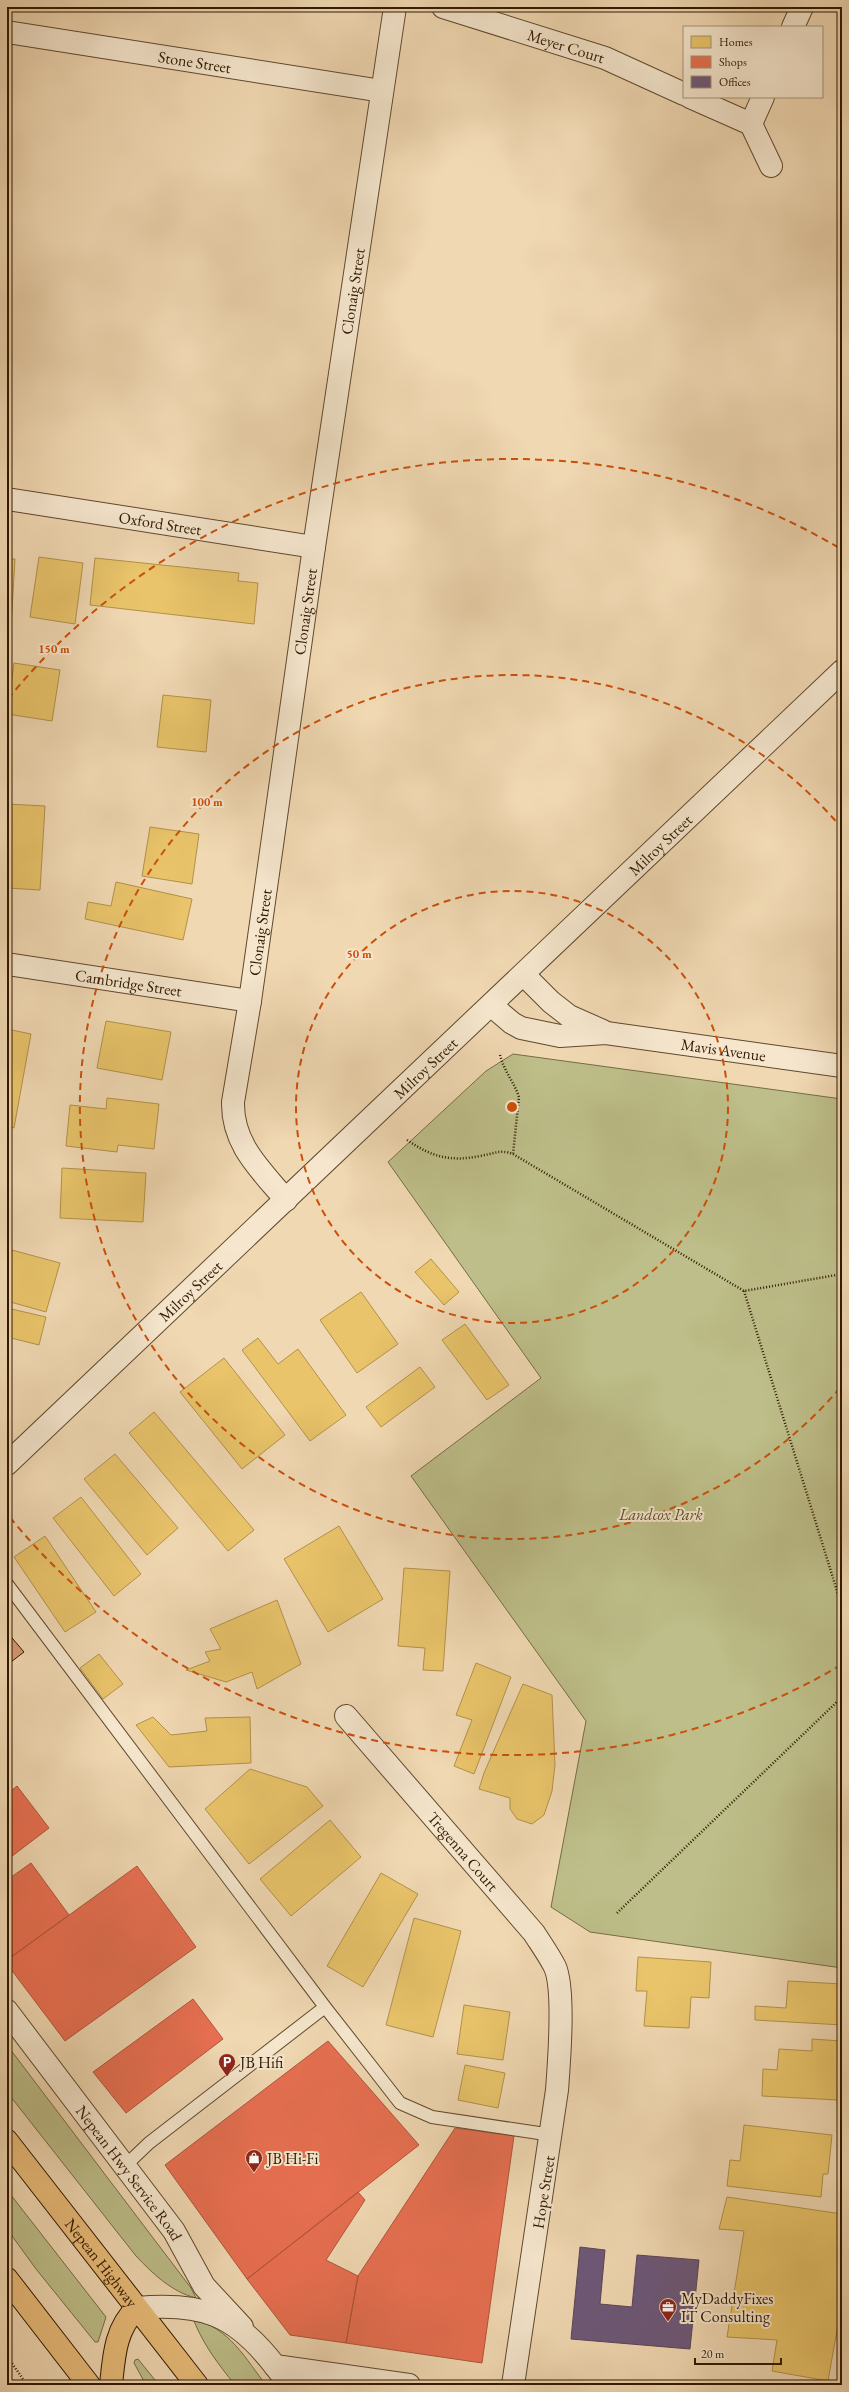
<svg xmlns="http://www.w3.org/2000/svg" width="849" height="2392" font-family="'EB Garamond',serif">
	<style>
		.green { fill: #bdbe89; stroke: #766c44 }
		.homes { fill: #e9c46a; stroke: #b2914a }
		.shops { fill: #e76f51; stroke: #b05539 }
		.offices { fill: #6d597a; stroke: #5b4655 }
		.building { fill: #d49b75; stroke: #301900 }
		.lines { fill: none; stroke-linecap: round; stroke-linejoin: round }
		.service-casing { stroke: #60492c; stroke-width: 14 }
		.minor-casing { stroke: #60492c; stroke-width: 24 }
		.tertiary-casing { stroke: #60492c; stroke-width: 24 }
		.trunk-casing { stroke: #301900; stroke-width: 24 }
		.path { stroke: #301900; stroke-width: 2.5; stroke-dasharray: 1 2; stroke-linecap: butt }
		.service { stroke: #f5e6cd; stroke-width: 12 }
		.minor { stroke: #f5e6cd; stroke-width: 22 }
		.tertiary { stroke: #f5e6cd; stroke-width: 22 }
		.trunk { stroke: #e8bc79; stroke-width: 22 }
		.ring { fill: none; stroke: #cc4f0a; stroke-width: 2; stroke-dasharray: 7 5 }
		.labels { text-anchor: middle; stroke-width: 4; stroke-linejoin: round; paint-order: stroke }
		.street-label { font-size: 16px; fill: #301900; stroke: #f5e6cd }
		.park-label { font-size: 16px; font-style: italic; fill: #5a4b29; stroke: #f5e6cd }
		.poi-label { font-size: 16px; fill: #301900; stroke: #f5e6cd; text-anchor: start }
		.centre { fill: #cc4f0a; stroke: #f5e6cd; stroke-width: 2 }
		.ring-label { font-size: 12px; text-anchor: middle; font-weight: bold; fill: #cc4f0a; stroke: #f5e6cd; stroke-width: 4; stroke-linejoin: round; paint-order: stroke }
	</style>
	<rect width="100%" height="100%" fill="#f0d8b2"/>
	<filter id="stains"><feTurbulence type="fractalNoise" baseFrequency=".005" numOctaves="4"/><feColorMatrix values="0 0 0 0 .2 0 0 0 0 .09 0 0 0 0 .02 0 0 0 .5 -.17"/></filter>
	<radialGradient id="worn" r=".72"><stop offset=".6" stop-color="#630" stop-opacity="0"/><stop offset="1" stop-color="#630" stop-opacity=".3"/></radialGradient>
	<path class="green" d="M513,1054L842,1099V1968L590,1932L551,1907L586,1721L411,1476L541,1378L388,1162L486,1071Z
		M7,2045L191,2288L196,2298C172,2292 153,2274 136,2256L7,2092Z
		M7,2190L106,2317L98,2342H95L36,2269L7,2229Z
		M194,2321C228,2325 247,2361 266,2385H235C219,2365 204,2346 194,2321Z
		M138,2359L159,2385H146L134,2363L135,2360Z"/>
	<path class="homes" d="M39,557L83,563L75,624L30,617Z
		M95,558L239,573L238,581L258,583L254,624L90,605Z
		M7,559H15L11,627L7,626Z
		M14,663L60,670L52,721L7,714Z
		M163,695L211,700L206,752L157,747Z
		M7,804L45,806L40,890L7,888Z
		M150,827L199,834L192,884L142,876Z
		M116,882L192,899L183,940L85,919L88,902L111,906Z
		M106,1021L171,1032L162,1080L97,1068Z
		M7,1029L31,1034L14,1128L7,1126Z
		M107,1098L159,1104L154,1149L118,1145L117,1152L66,1146L70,1105L106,1109Z
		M62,1168L146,1173L143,1222L60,1218Z
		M12,1250L60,1263L46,1312L7,1301V1269Z
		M431,1259L459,1292L444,1305L415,1272Z
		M361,1292L398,1344L357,1373L320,1320Z
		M7,1308L46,1317L39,1345L7,1337Z
		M465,1324L509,1385L487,1400L442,1340Z
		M258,1338L278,1364L298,1349L346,1415L310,1441L242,1350Z
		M224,1358L285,1435L242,1469L180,1392Z
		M420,1367L435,1387L381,1427L366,1407Z
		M154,1412L254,1530L228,1551L129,1433Z
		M115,1454L178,1528L147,1555L84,1479Z
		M81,1497L141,1574L114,1596L53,1518Z
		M339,1526L383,1599L328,1632L284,1559Z
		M45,1536L96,1612L65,1632L14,1557Z
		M404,1568L450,1571L443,1671L423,1670L425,1648L398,1646Z
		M277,1600L301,1664L257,1689L252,1672L226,1682L186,1670L210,1661L205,1652L221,1649L210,1629Z
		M99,1654L123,1684L103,1699L80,1668Z
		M476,1663L511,1677L474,1774L454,1766L472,1720L456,1715Z
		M523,1684L552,1695L555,1765L552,1791L544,1815L532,1824L517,1819L510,1809V1798L479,1789L484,1773Z
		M153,1717L171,1735L207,1731L205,1718L250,1717L251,1763L169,1767L136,1725Z
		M250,1769L307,1787L323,1806L249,1864L205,1809Z
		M330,1820L361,1857L291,1916L260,1879Z
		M381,1873L418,1894L363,1987L327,1966Z
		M414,1918L461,1931L433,2037L386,2025Z
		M638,1957L711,1962L709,1998L691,1997L689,2028L644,2026L647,1991H636Z
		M788,1981L842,1984V2025L755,2020V2006L786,2008Z
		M464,2005L510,2012L503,2060L457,2054Z
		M812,2039L841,2041L838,2100L762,2096L763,2069L777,2070L779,2049L812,2051Z
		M465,2065L505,2073L498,2108L458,2100Z
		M744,2125L832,2135L828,2174H823L821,2197L727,2186L730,2160L740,2161Z
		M727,2197L842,2214V2302L828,2381L772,2371L777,2340L727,2337L744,2231L719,2229Z"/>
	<path class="shops" d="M17,1786L49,1828L7,1860V1794Z
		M31,1863L69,1915L7,1960V1880Z
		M137,1866L196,1947L65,2041L7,1964V1960Z
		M193,1999L223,2039L126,2113L93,2072Z
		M328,2041L419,2145L247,2279L165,2165Z
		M455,2128L514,2136L482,2363L346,2343L358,2276Z
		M358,2192L365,2200L326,2260L358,2276L346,2343L290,2335L247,2279Z"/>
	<path class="offices" d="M580,2247L605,2250L600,2304L632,2307L637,2255L699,2260L690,2349L571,2339Z"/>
	<path class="building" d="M7,1632L24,1652L7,1665Z"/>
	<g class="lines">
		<defs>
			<path id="service" d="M7,1584L325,2007L400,2103L432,2117L552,2135
				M126,2165L149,2143L325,2007"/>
			<g id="minor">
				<path id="s1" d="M443,7L605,58L684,94"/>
				<path d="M793,27L802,7"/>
				<path id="s2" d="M7,32L382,91"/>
				<path d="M690,97L751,124L771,166"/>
				<path d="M751,124L763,97"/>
				<path id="s3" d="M7,499L314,547"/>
				<path id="s4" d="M7,964L250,1001"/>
				<path d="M524,975L551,1002L569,1016L603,1031"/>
				<path id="s5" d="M492,1006L512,1023L521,1028L560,1036L606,1033L842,1066"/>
				<path id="s6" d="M286,1200C260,1169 232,1144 233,1102L250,1001L314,547L395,7"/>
				<path id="s7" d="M346,1716L534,1933C541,1944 549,1955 555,1967C565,1990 559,2063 557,2090L513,2385"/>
				<path id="s8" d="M7,2011L174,2231L204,2286L242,2327"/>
				<path d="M275,2366L290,2385"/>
			</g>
			<g id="tertiary">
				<path id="s9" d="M7,1464C286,1200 565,936 842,671"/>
				<path d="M137,2308C202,2302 235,2314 275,2366L409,2385"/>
			</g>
			<g id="trunk">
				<path id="s10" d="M7,2141L197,2385"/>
				<path d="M7,2279L89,2385"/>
				<path d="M111,2385C114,2356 115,2329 137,2308"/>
			</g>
		</defs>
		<use href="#service" class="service-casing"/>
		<use href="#minor" class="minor-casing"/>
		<use href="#tertiary" class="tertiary-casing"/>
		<use href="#trunk" class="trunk-casing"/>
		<path class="path" d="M500,1055C504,1071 514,1082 519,1097L513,1154
			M407,1140C432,1157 450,1162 480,1156C493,1154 500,1149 513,1154L744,1291L842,1274
			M744,1291L842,1607
			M617,1913L842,1697
			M7,2356L27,2385"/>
		<use href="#service" class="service"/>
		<use href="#minor" class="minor"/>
		<use href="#tertiary" class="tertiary"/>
		<use href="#trunk" class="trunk"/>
	</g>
	<g class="ring">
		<circle cx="512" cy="1107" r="216"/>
		<path d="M840 1388A432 432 0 1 1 840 826"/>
		<path d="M841 1665A648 648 0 0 1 8 1515M8 699A648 648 0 0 1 841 549"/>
	</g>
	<defs>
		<symbol id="parking-pin" viewBox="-11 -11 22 30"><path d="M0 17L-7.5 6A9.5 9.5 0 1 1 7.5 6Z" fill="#8f2418" stroke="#f5e6cd"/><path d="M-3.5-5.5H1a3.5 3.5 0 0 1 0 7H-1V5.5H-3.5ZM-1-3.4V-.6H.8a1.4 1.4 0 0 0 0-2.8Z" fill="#fff"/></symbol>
		<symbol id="shop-pin" viewBox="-11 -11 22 30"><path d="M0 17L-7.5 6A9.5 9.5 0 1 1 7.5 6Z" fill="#8f2418" stroke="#f5e6cd"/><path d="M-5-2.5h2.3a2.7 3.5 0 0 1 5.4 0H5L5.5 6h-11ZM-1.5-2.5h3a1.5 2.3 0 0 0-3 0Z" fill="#fff"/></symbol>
		<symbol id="office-pin" viewBox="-11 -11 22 30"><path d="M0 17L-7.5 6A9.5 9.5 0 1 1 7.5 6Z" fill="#8f2418" stroke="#f5e6cd"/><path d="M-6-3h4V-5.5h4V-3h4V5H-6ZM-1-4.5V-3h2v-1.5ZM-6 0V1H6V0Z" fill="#fff"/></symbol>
	</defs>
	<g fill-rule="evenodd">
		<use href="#parking-pin" x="217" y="2052" width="20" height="27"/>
		<use href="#shop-pin" x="244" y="2148" width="20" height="27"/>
		<use href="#office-pin" x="658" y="2297" width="20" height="27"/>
	</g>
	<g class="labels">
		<g class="street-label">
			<text dy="6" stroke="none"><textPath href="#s1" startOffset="129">Meyer Court</textPath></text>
			<text dy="6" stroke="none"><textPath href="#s2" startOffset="190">Stone Street</textPath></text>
			<text dy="6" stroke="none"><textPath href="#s6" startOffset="934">Clonaig Street</textPath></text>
			<text dy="6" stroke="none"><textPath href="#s3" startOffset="155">Oxford Street</textPath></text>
			<text dy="6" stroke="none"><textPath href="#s6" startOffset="610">Clonaig Street</textPath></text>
			<text dy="6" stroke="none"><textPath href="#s9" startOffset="900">Milroy Street</textPath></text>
			<text dy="6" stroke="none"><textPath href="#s6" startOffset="286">Clonaig Street</textPath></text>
			<text dy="6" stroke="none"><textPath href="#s4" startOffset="123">Cambridge Street</textPath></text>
			<text dy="6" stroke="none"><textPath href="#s5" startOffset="241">Mavis Avenue</textPath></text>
			<text dy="6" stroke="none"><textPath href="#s9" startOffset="576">Milroy Street</textPath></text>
			<text dy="6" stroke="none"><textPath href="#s9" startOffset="252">Milroy Street</textPath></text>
			<text dy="6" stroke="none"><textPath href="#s7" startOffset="179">Tregenna Court</textPath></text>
			<text dy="6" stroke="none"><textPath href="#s8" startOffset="203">Nepean Hwy Service Road</textPath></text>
			<text transform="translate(543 2192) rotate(-81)" y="6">Hope Street</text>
			<text dy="6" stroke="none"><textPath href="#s10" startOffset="154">Nepean Highway</textPath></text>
		</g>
		<g class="park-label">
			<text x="661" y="1520">Landcox Park</text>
		</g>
		<g class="poi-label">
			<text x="240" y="2068">JB Hifi</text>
			<text x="267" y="2164">JB Hi-Fi</text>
			<text x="681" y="2304">MyDaddyFixes<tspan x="681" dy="18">IT Consulting</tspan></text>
		</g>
	</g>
	<circle cx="512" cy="1107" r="6" class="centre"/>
	<g class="ring-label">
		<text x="54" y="653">150 m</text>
		<text x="207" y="806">100 m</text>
		<text x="359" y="958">50 m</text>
	</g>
	<rect width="849" height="2392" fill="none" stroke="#f0d8b2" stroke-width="24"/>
	<rect x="8" y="8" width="833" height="2376" fill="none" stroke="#301900" stroke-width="2"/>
	<rect x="12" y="12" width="825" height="2368" fill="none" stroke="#301900"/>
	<rect x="683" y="26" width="140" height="72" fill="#f5e6cd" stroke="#a6947b"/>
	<rect x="691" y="36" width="20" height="12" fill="#e9c46a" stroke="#a6947b"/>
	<text x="719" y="46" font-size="12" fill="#301900">Homes</text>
	<rect x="691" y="56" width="20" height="12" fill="#e76f51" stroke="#a6947b"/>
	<text x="719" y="66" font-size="12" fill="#301900">Shops</text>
	<rect x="691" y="76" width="20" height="12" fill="#6d597a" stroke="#a6947b"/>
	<text x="719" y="86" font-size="12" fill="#301900">Offices</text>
	<path d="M695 2358v6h86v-6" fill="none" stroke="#301900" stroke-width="2"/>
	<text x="701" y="2358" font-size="12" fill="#301900" stroke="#f5e6cd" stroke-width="3" paint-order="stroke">20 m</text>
	<rect width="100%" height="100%" filter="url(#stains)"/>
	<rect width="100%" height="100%" fill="url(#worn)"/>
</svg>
